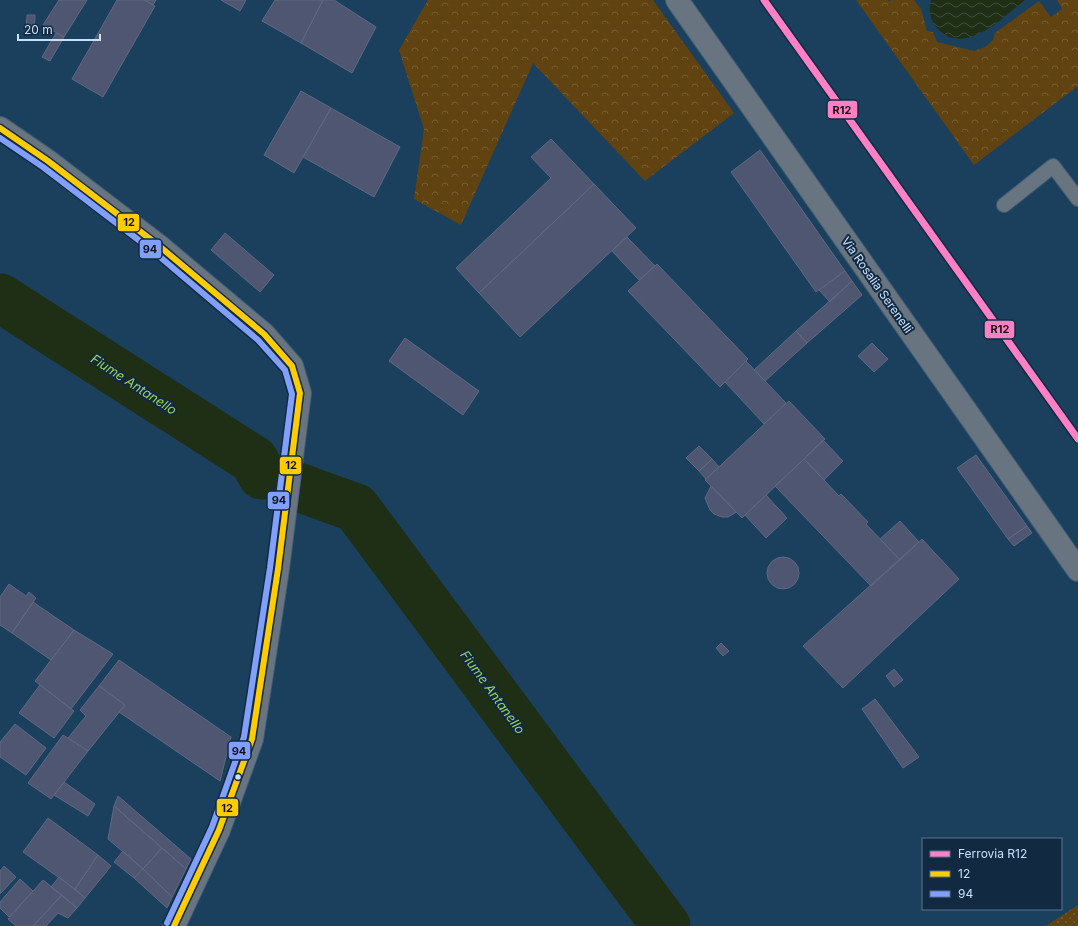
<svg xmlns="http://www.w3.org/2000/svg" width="1078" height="926" font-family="Inter,sans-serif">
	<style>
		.grass { fill: url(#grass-dots) }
		.park { fill: url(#park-crowns) }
		.water { fill: url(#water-waves) }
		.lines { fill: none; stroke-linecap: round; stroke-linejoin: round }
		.river { stroke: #1f2f16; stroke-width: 49 }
		.building { fill: #4e5672; stroke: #5f6882 }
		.service-casing { stroke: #405c74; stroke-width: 16 }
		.minor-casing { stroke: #405c74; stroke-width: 24 }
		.tertiary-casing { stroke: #405c74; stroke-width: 24 }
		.service { stroke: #687581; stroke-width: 14 }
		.minor { stroke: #687581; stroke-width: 22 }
		.tertiary { stroke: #687581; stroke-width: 22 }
		.bus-1-casing { stroke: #112a42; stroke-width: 9 }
		.bus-2-casing { stroke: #112a42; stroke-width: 9 }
		.bus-1 { stroke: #fc0; stroke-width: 6 }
		.bus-2 { stroke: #809fff; stroke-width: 6 }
		.rail-1-casing { stroke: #112a42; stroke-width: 10 }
		.rail-1 { stroke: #ff80c5; stroke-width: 7 }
		.bus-dot { fill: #c9e0fa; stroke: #112a42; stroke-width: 1.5 }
		.labels { text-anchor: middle; stroke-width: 4; stroke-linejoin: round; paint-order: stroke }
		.street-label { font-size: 12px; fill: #c9e0fa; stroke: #112a42 }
		.water-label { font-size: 13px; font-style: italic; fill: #9bd35b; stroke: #112a42 }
		.line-badge { stroke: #112a42; stroke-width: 1.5 }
		.pale-badge-label { font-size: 11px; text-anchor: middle; font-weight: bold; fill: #111 }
	</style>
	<defs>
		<pattern id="grass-dots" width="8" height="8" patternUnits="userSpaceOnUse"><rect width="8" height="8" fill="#604310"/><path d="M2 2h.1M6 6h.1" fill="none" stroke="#755e34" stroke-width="1.8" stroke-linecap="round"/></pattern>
		<pattern id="park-crowns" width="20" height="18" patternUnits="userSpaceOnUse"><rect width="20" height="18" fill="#604310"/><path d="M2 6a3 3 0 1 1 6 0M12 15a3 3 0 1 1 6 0" fill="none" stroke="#755e34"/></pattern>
		<pattern id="water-waves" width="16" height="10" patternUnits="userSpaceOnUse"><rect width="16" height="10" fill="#1f2f16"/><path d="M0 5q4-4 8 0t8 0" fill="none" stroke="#3e4d39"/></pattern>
	</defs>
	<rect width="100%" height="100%" fill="#1b405d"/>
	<path class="grass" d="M1078,905V926H1046Z"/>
	<path class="park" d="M428,0H653L734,113L645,181L533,63L461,225L414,199L424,129L399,50Z
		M856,0H888L889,2L891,0H914L921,9L927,31L933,32L937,42L974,51L985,47L993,40L995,33L1039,1L1051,17L1062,9L1057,0H1078V86L974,165Z"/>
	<path class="water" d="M931,0H1025C1003,17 965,57 938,29C930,21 928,10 931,0Z"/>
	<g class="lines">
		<path class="river" d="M0,298L254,460L262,475
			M298,487L356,508L666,926"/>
	</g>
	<path class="building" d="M59,0H87L64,37L43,25Z
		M117,0H144L155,6L103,97L72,79Z
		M144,0H156L153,5Z
		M221,0H246L240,11Z
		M275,0H323L301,43L262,21Z
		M323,0H334L376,27L352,73L301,43Z
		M27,15H35L34,32L26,31Z
		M56,33L64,37L50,61L42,57Z
		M301,91L331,108L294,173L264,155Z
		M331,108L400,147L374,197L303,157Z
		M551,139L594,184L479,293L456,268L551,178L531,157Z
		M760,150L845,271L816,292L731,172Z
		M594,184L636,228L520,337L479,293Z
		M225,233L274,275L260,292L211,250Z
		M627,237L655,266L639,280L612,251Z
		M657,264L748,359L720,387L628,291Z
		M845,271L852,281L830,302L819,290Z
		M852,281L862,295L807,343L796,331Z
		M796,331L807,343L765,381L754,370Z
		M405,338L479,391L463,415L389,361Z
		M872,343L888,359L874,372L858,356Z
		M746,361L786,403L764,424L725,382Z
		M789,401L825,439L742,518L705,480Z
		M823,440L843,461L824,480L804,459Z
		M699,446L712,459L699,471L686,458Z
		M976,455L1027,526L1008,539L957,468Z
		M712,459L719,467L706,479L699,471Z
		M804,459L839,496L841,494L868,522L866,524L900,560L871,586L775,486Z
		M711,486L736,512L735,513L728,517H722L714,514L710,510L705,498Z
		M766,495L787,518L766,538L745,515Z
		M900,521L919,542L900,560L880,539Z
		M1027,526L1032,533L1014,546L1008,539Z
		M922,539L959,579L843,688L803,646Z
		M767 573a16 16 0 1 1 32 0a16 16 0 1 1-32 0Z
		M9,584L26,596L29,592L36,598L12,633L0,625V597Z
		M33,602L74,630L51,660L12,633Z
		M74,630L113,654L71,709L35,681Z
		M721,643L729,651L723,656L716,648Z
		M119,660L231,737L220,781L119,712L125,705L99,686Z
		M894,669L903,680L894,687L886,676Z
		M40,685L74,711L54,738L19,713Z
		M99,686L125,705L88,751L68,738L86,716L80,710Z
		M875,699L919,757L903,768L862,709Z
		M15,724L46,748L26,775L0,757V742Z
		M63,735L88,751L51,799L28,783Z
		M64,782L95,804L88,816L54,795Z
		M118,796L191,859L186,869L114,806Z
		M114,806L162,848L143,869L108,839Z
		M48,818L98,855L75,889L23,852Z
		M162,848L186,869L172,897L143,869Z
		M123,851L143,869L134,878L114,862Z
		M98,855L111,866L85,898L75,889Z
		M4,866L16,877L0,894V871Z
		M143,869L172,897L167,908L134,878Z
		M59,877L85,898L77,908L51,887Z
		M20,879L33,891L9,917L0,908V902Z
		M43,880L62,895L33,926H16L8,919Z
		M62,895L77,908L68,918L58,913L46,926H33Z"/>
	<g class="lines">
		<defs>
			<path id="service" d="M1004,205L1053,166L1078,199"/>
			<path id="minor" d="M0,128L48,161L158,245L264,334L292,366L300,393L278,569L252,739L219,830L174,926"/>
			<path id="tertiary" d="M677,0L1078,570"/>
		</defs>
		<use href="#service" class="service-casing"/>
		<use href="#minor" class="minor-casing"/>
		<use href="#tertiary" class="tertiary-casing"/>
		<use href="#service" class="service"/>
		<use href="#minor" class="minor"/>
		<use href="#tertiary" class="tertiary"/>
		<defs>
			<path id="bus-1" d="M0,128L48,161L158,245L264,334L292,366L300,393L278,569L252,739L219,830L174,926"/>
			<path id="bus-2" d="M0,138L43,167L153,251L258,340L285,370L292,394L270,568L244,737L212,827L167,923"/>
		</defs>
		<use href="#bus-1" class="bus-1-casing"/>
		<use href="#bus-2" class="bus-2-casing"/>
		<use href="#bus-1" class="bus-1"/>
		<use href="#bus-2" class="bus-2"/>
		<defs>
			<path id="rail-1" d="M764,0L1078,439"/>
		</defs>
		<use href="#rail-1" class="rail-1-casing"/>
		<use href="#rail-1" class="rail-1"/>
	</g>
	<circle class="bus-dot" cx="238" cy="777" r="3.5"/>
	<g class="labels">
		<g class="street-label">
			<text transform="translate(877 285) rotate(55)" y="4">Via Rosalia Serenelli</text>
		</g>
		<g class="water-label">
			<text transform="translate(134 384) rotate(33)" y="5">Fiume Antanello</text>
			<text transform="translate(493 692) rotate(54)" y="5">Fiume Antanello</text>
		</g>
	</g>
	<g class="line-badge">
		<rect x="827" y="100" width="31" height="19" rx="4" fill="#ff80c5"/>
		<rect x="117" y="213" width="23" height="19" rx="4" fill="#fc0"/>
		<rect x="139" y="239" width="23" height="20" rx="4" fill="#809fff"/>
		<rect x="984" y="320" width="31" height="19" rx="4" fill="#ff80c5"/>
		<rect x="279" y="456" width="23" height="19" rx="4" fill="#fc0"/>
		<rect x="267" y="491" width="23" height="19" rx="4" fill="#809fff"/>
		<rect x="228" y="741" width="23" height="19" rx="4" fill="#809fff"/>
		<rect x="216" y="798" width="23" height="19" rx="4" fill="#fc0"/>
	</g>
	<g class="pale-badge-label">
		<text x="842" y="114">R12</text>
		<text x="129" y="226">12</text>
		<text x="150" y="253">94</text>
		<text x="1000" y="333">R12</text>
		<text x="291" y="469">12</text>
		<text x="279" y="504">94</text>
		<text x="239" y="755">94</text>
		<text x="227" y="812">12</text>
	</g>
	<rect x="922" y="838" width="140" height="72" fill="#112a42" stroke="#5b738c"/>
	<rect x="930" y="851" width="20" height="6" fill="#ff80c5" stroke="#5b738c"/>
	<text x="958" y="858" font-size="12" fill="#c9e0fa">Ferrovia R12</text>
	<rect x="930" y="871" width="20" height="6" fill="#ffcc00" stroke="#5b738c"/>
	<text x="958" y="878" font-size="12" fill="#c9e0fa">12</text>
	<rect x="930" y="891" width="20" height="6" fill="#809fff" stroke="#5b738c"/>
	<text x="958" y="898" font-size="12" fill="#c9e0fa">94</text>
	<path d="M18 34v6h82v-6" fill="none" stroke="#c9e0fa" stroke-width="2"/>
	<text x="24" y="34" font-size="12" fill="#c9e0fa" stroke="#112a42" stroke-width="3" paint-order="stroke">20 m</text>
</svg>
